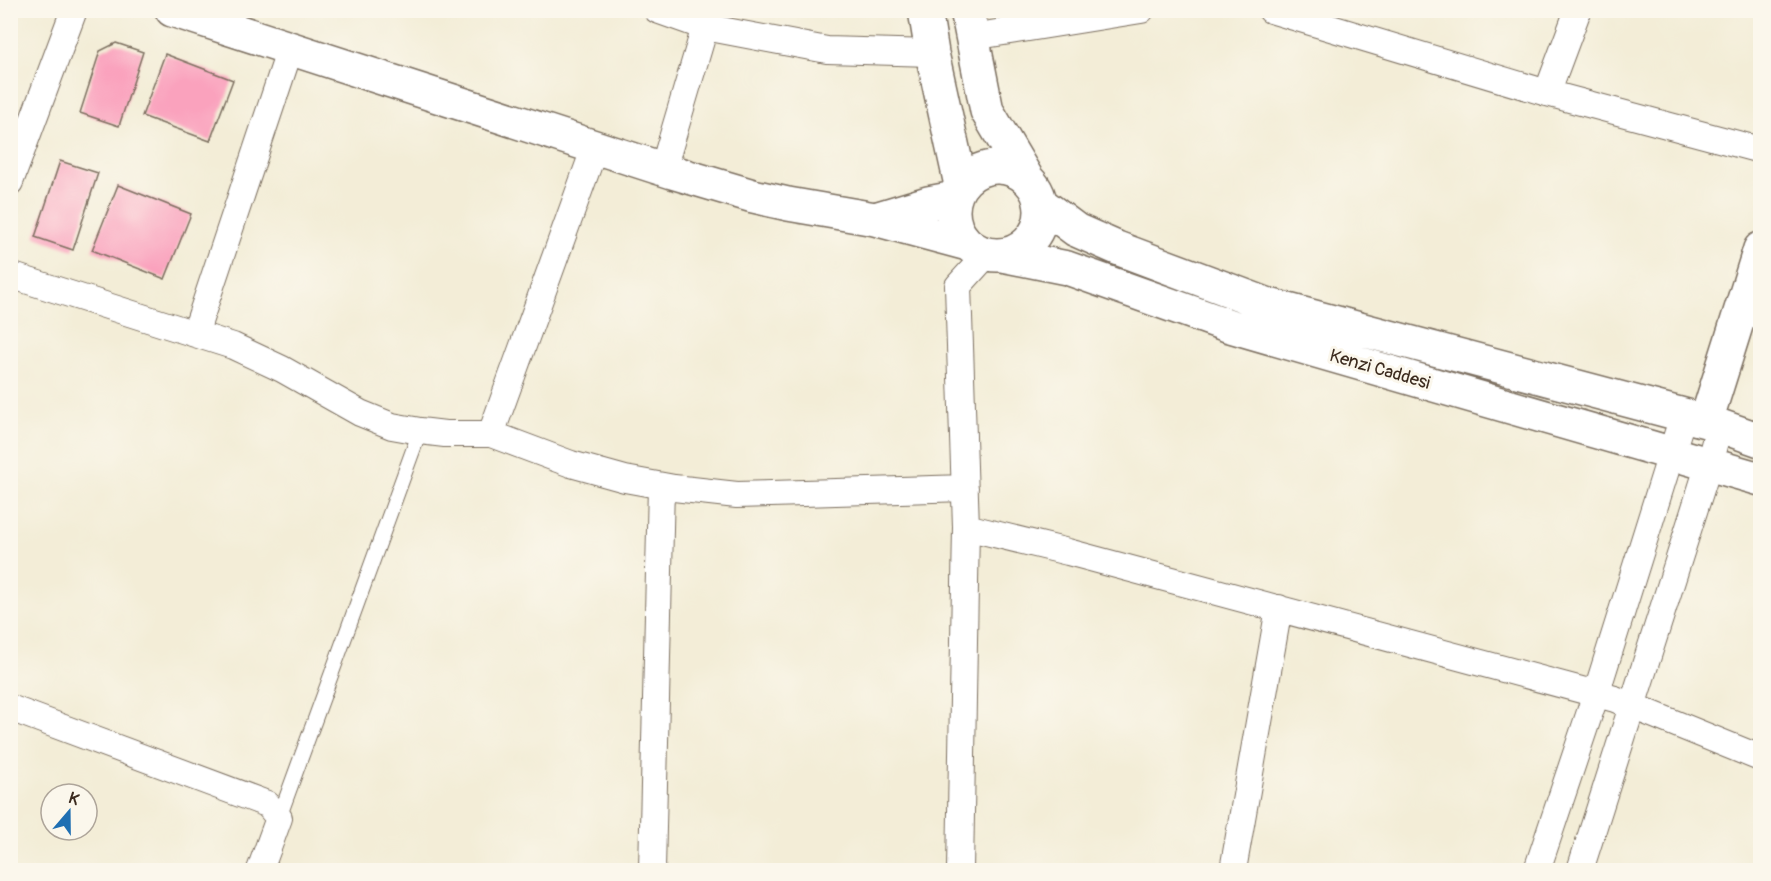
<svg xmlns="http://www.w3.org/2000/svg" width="1771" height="881" font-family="Pangolin,sans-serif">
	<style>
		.building { fill: #faa2bd }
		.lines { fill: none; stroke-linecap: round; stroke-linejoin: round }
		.lane-casing { stroke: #7b6e5f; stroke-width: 16 }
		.street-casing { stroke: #7b6e5f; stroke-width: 28 }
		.secondary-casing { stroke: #7b6e5f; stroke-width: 36 }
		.lane { stroke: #fff; stroke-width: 14 }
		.street { stroke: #fff; stroke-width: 26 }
		.secondary { stroke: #fff; stroke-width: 33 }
		.labels { text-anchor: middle; stroke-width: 6; stroke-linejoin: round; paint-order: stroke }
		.street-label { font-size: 18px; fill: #3b2a1e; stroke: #fbf7ec }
	</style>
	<rect width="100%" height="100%" fill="#fbf7ec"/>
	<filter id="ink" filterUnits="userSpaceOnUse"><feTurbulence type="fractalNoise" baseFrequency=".0167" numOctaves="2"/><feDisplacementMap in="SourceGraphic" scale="12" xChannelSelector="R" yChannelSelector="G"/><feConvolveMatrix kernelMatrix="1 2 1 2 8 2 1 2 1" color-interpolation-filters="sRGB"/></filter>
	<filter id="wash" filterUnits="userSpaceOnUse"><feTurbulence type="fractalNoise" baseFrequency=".008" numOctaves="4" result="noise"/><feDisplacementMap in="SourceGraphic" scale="24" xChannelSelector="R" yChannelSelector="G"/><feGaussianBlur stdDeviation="1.35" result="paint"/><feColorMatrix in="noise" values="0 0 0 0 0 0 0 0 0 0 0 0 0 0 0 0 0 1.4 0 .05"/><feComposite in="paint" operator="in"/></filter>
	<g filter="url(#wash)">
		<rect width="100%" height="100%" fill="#f3edd7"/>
		<g id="blocks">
			<path class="building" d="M116,43L143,52L119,126L80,113L100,51Z
				M165,54L233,80L210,141L142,116Z
				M60,161L98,173L73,250L35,237Z
				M118,185L191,214L165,279L92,250Z"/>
		</g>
	</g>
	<g filter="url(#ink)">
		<use href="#blocks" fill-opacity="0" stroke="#7b6e5f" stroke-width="1.5"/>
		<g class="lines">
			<defs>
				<path id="lane" d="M279,818L420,431"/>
				<path id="street" d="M657,10L705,27L827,50L932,53
					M1271,10L1547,93L1760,150
					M972,37L1141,10
					M1547,93L1578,10
					M595,147L491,434L571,464L625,479L674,488L737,495L965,488
					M663,169L705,27
					M10,182L74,10
					M10,275L233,346L282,369L360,413L392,426L420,431L445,434H491
					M195,334L290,49
					M966,527L1068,552L1615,699L1760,758
					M10,708L267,804L279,818L260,870
					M652,870L661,486
					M960,870L966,527L958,286L987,254
					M1233,870L1279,608
					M1537,870L1596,694L1683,416
					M1580,870L1709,464L1719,426"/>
				<path id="secondary" d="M172,10L672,172L753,196L788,204L875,219
					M925,10L932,53L961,185
					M967,10L987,111L1026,177
					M953 211a44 44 0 1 1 88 0a44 44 0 1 1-88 0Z
					M955,198L928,203L875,219L968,244
					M1040,203L1076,230L1117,248L1269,305L1706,421L1760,440
					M1002,255L1067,268L1230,326L1760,479
					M1706,421L1760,249"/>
			</defs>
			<use href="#lane" class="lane-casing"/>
			<use href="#street" class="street-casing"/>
			<use href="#secondary" class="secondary-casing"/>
			<use href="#lane" class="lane"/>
			<use href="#street" class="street"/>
			<use href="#secondary" class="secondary"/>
		</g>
	</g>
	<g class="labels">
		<g class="street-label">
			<text transform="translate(1380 369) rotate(16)" y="6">Kenzi Caddesi</text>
		</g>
	</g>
	<rect width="1771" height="881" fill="none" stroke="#fbf7ec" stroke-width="36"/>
	<g transform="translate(69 812) rotate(20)"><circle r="28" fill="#fbf7ec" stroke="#aea59a" stroke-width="1.5"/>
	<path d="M0-4.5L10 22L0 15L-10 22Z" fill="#1f6fb2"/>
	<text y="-9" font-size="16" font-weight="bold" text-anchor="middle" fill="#3b2a1e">K</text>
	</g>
</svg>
